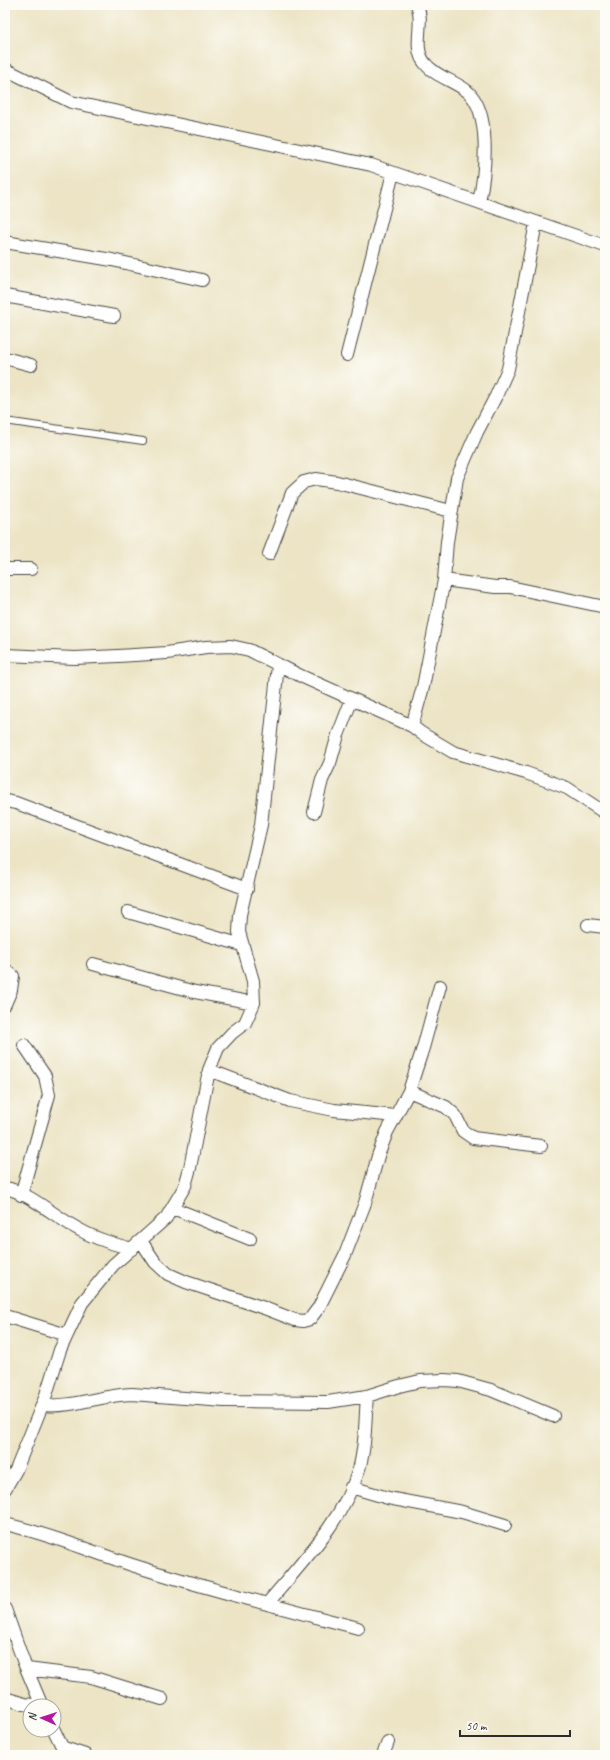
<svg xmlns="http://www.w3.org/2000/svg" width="610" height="1760" font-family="Caveat,sans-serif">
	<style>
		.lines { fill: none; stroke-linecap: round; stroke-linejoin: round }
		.lane-casing { stroke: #484742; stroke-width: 8 }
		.street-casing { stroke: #484742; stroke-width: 14 }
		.lane { stroke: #fff; stroke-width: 6 }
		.street { stroke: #fff; stroke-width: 12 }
	</style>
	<rect width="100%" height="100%" fill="#fdfcf7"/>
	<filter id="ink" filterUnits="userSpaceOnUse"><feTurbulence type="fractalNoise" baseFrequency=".025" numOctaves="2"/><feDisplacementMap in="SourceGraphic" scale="8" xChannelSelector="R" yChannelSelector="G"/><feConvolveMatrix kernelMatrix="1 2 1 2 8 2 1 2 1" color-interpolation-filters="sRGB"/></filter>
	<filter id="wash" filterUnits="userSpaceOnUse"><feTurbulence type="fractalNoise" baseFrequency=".012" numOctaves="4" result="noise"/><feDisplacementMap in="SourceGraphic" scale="16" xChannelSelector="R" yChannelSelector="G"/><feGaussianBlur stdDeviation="0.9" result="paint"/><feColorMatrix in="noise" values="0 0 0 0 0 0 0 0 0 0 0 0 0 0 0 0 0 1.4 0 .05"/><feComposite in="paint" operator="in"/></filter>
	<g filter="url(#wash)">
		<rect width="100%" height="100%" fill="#ece4c5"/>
	</g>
	<g filter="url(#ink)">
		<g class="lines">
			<defs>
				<path id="lane" d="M5,421L143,441"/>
				<path id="street" d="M417,5C425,22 412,46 424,62C434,76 453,80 467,91C492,112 485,174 479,202
					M5,69L71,102L371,165L605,246
					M5,242L112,260L202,280
					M5,296L114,316
					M347,355L393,173
					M5,358L31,365
					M269,554L292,493L304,482L316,479L337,482L451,511
					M5,569H31
					M444,580L495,587H510L605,607
					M5,655L75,658L118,656L167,653L206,647L231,646L249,650L303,677L412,726L421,733L453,752L526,773L567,788L605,813
					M412,726L423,687L444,580L447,542L457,478L477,432L496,396L508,369L536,223
					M5,801L16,803L247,889
					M314,812L322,780L330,763L338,735L352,699
					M128,912L242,945
					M588,925L605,927
					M93,964L195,992L254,1003
					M5,969L13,976L11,990L5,1004
					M209,1070L290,1101L334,1110L396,1116
					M409,1091L446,1107L455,1115L463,1131L473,1138L541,1146
					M5,1188C29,1192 58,1219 80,1230C96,1239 114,1244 132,1249
					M21,1195L49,1095L45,1076L24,1045
					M173,1208L250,1239
					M141,1241L155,1262L168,1274L186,1282L264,1308L295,1320L303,1321L310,1319L319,1307L345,1255L365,1203L378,1156L387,1132L409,1091L423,1048L440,986
					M5,1316L67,1335
					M42,1405C73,1408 101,1395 132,1394L224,1401L328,1402L367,1396L399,1386L420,1381L444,1380L458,1381L491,1390L553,1416
					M351,1487L388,1498L462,1512L505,1525
					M5,1489L16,1470L45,1398L60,1350L82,1303L113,1265L166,1218L185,1186L190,1168L209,1070L218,1048L232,1033L245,1023L254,1003L253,981L239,932L240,915L261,825L278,665
					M5,1524C49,1534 90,1551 132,1565C207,1589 282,1608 358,1628
					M267,1604C301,1563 343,1521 359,1469C366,1446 365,1420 367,1396
					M5,1609L24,1663L42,1706
					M27,1669L91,1677L162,1699
					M5,1698L24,1704L40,1706
					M54,1730L66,1755
					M64,1748L85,1755
					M383,1755L388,1742"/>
			</defs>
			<use href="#lane" class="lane-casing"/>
			<use href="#street" class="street-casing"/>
			<use href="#lane" class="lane"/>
			<use href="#street" class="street"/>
		</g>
	</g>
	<rect width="610" height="1760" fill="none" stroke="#fdfcf7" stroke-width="20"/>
	<g transform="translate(42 1718) rotate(273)"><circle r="19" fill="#fdfcf7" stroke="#a9a8a5"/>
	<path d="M0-3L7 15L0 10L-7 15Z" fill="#b5179e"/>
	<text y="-6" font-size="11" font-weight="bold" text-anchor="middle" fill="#2b2b2b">N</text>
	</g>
	<path d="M460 1730v6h110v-6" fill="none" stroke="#2b2b2b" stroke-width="2"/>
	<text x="466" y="1730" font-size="12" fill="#2b2b2b" stroke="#fdfcf7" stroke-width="3" paint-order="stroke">50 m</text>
</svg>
